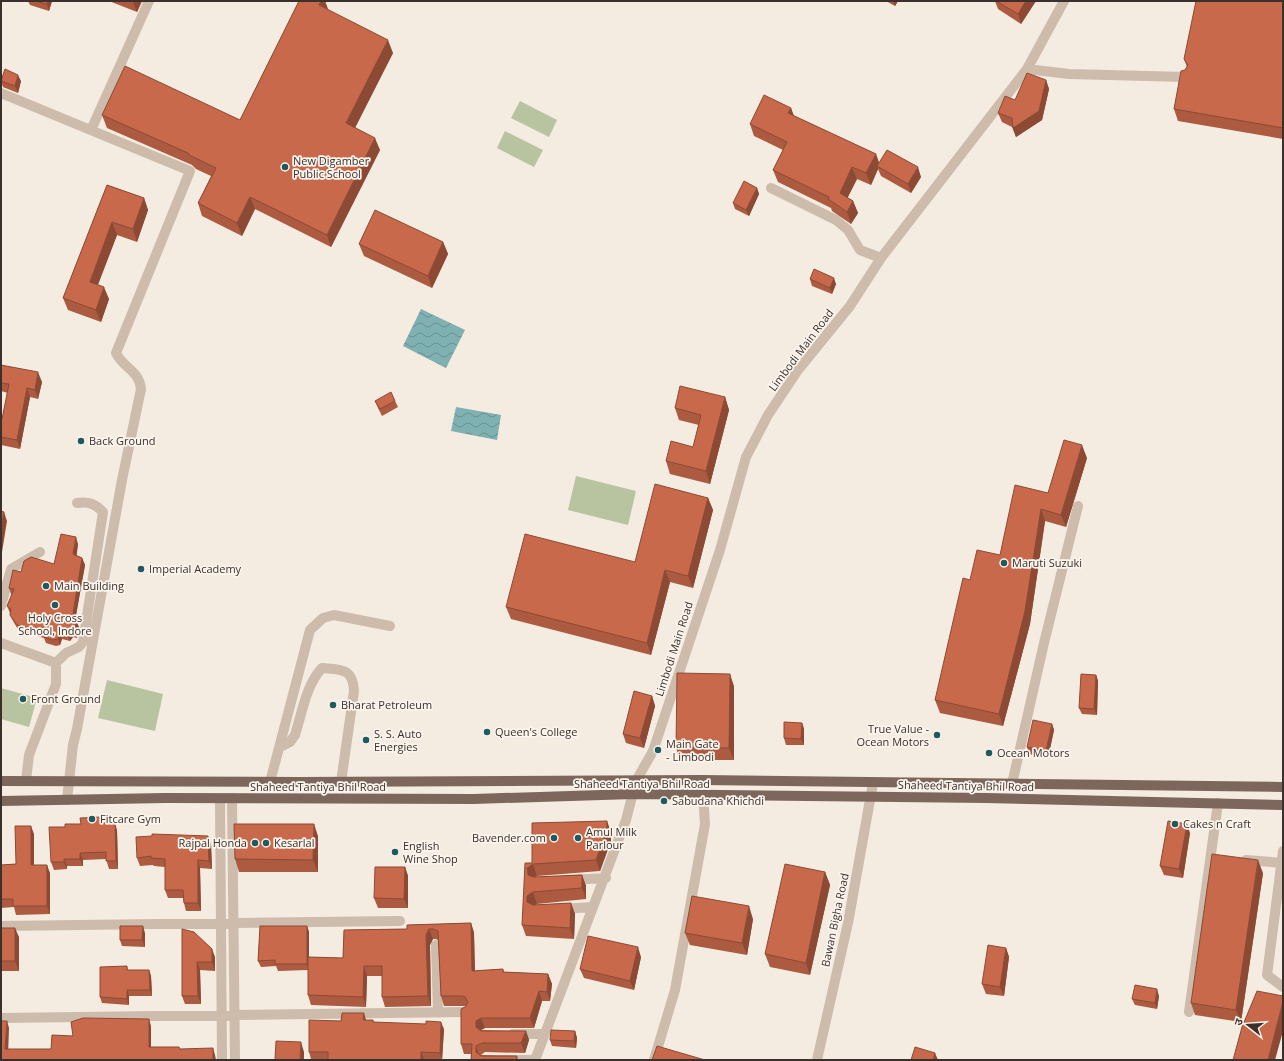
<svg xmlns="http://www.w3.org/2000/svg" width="1284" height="1061" font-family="'Open Sans','Noto Sans Devanagari',sans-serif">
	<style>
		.green { fill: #b8c4a0 }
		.water { fill: url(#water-waves) }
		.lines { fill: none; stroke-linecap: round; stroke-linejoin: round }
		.minor { stroke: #cdbbac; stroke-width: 10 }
		.major { stroke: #7d675c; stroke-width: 10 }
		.wall { fill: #ac5a40 }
		.shaded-wall { fill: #8c4a34 }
		.building { fill: #c8694b; stroke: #8c4a34 }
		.poi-dot { fill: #1f5a5e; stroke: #fbf5ee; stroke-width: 1.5 }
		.labels { text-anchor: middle; stroke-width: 3.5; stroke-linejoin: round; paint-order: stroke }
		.poi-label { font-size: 11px; fill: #3b302b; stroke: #fbf5ee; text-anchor: start }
		.street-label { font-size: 11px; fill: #3b302b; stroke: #fbf5ee }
	</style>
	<defs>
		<pattern id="water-waves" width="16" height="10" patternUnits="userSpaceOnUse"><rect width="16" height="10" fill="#7fb0b2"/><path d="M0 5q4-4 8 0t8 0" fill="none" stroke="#699091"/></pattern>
	</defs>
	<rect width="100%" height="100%" fill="#f4ebe1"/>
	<path class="green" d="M520,101L557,120L549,137L511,118Z
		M505,131L543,150L534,167L497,148Z
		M576,476L636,491L628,525L568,510Z
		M107,680L163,694L155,731L98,718Z
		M1,688L37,698L29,727L1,719Z"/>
	<path class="water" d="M421,309L465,330L446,368L403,346Z
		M456,407L501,415L497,440L451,431Z"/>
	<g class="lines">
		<path class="minor" d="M1027,69L1069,74L1186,77
			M1,93L190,171L116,353C123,368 139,370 141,389L122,480L77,729L73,745L67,800
			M91,130L149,1
			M771,188L836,220L848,230L860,250L881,258
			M1,606L11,569L40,552
			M1,643L56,663
			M280,747L290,742L295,735C302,713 306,685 322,668C341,670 353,668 354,691L341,782
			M26,781L29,755L56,684V663L66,653L79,647L83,642L103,512C95,504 89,501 77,503
			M270,782L310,630L323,618L334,615L390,626
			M1012,784L1044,643L1078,506
			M232,798L235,1060
			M220,799L222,1060
			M1283,851L1267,975L1283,987
			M1246,860L1283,863
			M570,880L606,878
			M561,909L593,907
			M1,926L400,921
			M436,945L438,1013
			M1189,1012L1218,803
			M1,1018L465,1012
			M513,1034H545
			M505,1060H535
			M535,1060L626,820L636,781L653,751L720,550L746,457L768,415L798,370L850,306L881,258L1027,69L1064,1
			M654,1060L675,990L705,824L703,795
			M817,1060L848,923L873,783"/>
		<path class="major" d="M1,781L297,782L702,780L1283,787
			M1,801L165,798L474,799L633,794L986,798L1283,805"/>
	</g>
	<path class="wall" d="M28,1H52L49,11L30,5Z
		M109,1H142L137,12Z
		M299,1H325L328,10L393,53L355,127L380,150L331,247L255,209L242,236L202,216L198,203L211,176L196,169L192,165L107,128L102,115L240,120Z
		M886,1H898L895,6Z
		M995,1H1036L1021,24L998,9Z
		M1283,1V139L1178,121L1174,109L1185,70L1187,67L1184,59Z
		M1046,80L1049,89L1042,120L1016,137L1012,127L1002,122L998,113Z
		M1,81H21L18,93L3,87Z
		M791,108L794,116L876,154L879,163L921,177L911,193L881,176L878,169L871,185L857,179L847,198L853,201L858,213L851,224L832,211L831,208L778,182L773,170L783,150L754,136L750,124Z
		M107,185L144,198L148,210L137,242L117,235L98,285L109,299L101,322L68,310L63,298Z
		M757,188L759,194L749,216L735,209L733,203Z
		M443,242L448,254L432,288L364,256L359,244Z
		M810,279L836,284L832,294L812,286Z
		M1,365L42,382L38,399L30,397L20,449L1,445V419H2L8,393L1,391Z
		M725,397L729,410L710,484L670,474L666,461L693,447L699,425L679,420L675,408Z
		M375,401H395L398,407L382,416L378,408Z
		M1087,458L1066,527L1045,521L1030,624L1003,726L940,713L935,700L970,580L1000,555L1048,493Z
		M708,498L713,510L693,588L670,582L651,655L511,619L506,607L635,562Z
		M78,544L76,556L82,558L85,565L75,621H76L79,627L77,638L73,637L70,641L62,639L60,645L56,646L46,643L44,638L19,631L13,621L10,615V613L7,606L12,594H11L9,588L21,572L54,564Z
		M1096,675L1098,681L1097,715L1082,714L1079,708Z
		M734,686V760H680L676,748Z
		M652,696L655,706L644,748L626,743L623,734Z
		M802,723L804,729V745H786L784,738Z
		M1052,724L1054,730L1048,758L1029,754L1027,747Z
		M104,823L117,830L118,869H109L106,859L83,860V866H67V869L54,870L51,862L65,827Z
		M611,832V841L600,871L537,876L534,877L582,875L586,886V899L537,904L534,905L571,903L575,914L574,939L526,936L522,925L532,863Z
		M1190,833L1183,878L1164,875L1160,866Z
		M34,834V865L50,873V914L16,915L14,907L1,908V865L16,864Z
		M318,836V872H239L235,859Z
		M211,844L212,869L200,868L201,911H186L184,903L183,898H168L165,890V867L154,866L153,865L140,866L137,858Z
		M405,867L408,876V908H378L374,898Z
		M825,872L830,885L810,975L770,967L765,954Z
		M1263,873L1241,1022L1195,1015L1191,1003Z
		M753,919L747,955L690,945L685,933Z
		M471,923L474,933L475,971L503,969L504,972L548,974L552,984L550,1001H542L534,1028H485L481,1030L526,1031L529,1040L525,1053L485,1052L481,1055L517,1056L518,1060H471V1054H464L461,1044V1009L465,1007L466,1006H444L441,996L438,940L436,939H433L430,945L431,1006L385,1007L382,997V976H367L366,1007L311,1005L308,995V970L278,971L276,966L261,967L258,961L260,926H307L309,932V957L343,958L344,930L407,929V925Z
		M1,928L19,937V971H1Z
		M182,929L215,957V971L200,970L201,1004H185L182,996Z
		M145,933V947L122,946L120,940Z
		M1006,948L1009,957L1004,996L986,994L982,984Z
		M641,957L634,990L584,978L580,969Z
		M127,966L128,970H149L151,976L152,996H129V1005L102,1003L100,997Z
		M1159,996L1157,1009L1135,1005L1132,999Z
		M373,1020L374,1022L444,1029L442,1060L424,1059V1060H328V1059H311L309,1052L341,1021Z
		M575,1031L577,1038L576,1048L552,1046L550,1040Z"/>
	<path class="shaded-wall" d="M48,1H52L49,11L47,4Z
		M133,1H142L137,12L133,2Z
		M321,1H325L328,9L319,5Z
		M893,1H898L895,6Z
		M1026,1H1036L1021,24L1018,14Z
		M388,40L393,53L351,136L346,123Z
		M18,75L21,81L18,93L15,86Z
		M1046,80L1049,89L1042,120L1016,137L1013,128Z
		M791,108L795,120L788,113Z
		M375,138L380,150L331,247L327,235Z
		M876,154L880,166H877L878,169L871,185L866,173Z
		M852,167L857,179L844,205L840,193Z
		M918,167L921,177L911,193L908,184Z
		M757,188L759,194L749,216L746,210Z
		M250,197L255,209L242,236L237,223Z
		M144,198L148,210L137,242L133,229Z
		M853,201L858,213L851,224L847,212Z
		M112,222L117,235L94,294L90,282Z
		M443,242L448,254L432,288L428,276Z
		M834,278L836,284L832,294L830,288Z
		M104,287L109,299L101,322L96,310Z
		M38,372L42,382L38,399L35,390Z
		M27,388L30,397L20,449L17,440Z
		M725,397L729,410L710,484L706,471Z
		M1082,445L1087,458L1066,527L1061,515Z
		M708,498L713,510L693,588L688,576Z
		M1041,509L1045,521L1030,624L1003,726L999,714Z
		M4,512L7,521L2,552L1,527Z
		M76,537L78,544L76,561L73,554Z
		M82,558L85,565L74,626L72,620Z
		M665,570L670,582L651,655L647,643Z
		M76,621L79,627L77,638L75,632Z
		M71,631L73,637L70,641L68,635Z
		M60,633L62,639L60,645L58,639Z
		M730,674L734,686V760L729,748Z
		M1096,675L1098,681L1097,715L1094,709Z
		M652,696L655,706L644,748L640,738Z
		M802,723L804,729V745L801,739Z
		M1052,724L1054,730L1048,758L1046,751Z
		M607,821L611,832V841L600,871L596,860Z
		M115,823L117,830L118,869L116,861Z
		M314,824L318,836V872L313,860Z
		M1187,824L1190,833L1183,878L1179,869Z
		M31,826L34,834V873L31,865Z
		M208,836L211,844L212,869L209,861Z
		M80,853L83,860V866L80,859Z
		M64,859L67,866V869L64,862Z
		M198,860L200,868L201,911L198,903Z
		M1258,860L1263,873L1241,1022L1236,1010Z
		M533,864L537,876L531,879L528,875L527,868Z
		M47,865L50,873V914L47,906Z
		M405,867L408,876V908L404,899Z
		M825,872L830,885L810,975L806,963Z
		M582,875L586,886V899L582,888Z
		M533,892L537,904L531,907L527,902V896Z
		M571,903L575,914L574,939L570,928Z
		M749,906L753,919L747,955L742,943Z
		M471,923L474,933L475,981L472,971Z
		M143,926L145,933V947L142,940Z
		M307,926L309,932V970L307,964Z
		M15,928L19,937V971L15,961Z
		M429,929L433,939L430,945L431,1006L428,996L426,935Z
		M638,947L641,957L634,990L630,981Z
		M1006,948L1009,957L1004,996L1000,987Z
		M212,949L215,957V971L212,962Z
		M197,962L200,970L201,1004L198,996Z
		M364,966L367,976L366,1007L363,997Z
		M149,970L151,976L152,996L150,990Z
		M548,974L552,984L550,1001L547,992Z
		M1157,989L1159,996L1157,1009L1155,1003Z
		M127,990L129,996V1005L127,999Z
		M539,991L542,1001L534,1028L530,1018Z
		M1283,1001V1031L1275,1060H1268Z
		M364,1013L366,1020H363Z
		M481,1018L485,1028L479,1031L476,1027V1021Z
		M149,1019L151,1026V1054L149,1047Z
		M7,1021L9,1028L8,1056L5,1049Z
		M441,1022L444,1029L442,1060L440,1053Z
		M526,1031L529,1040L525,1053L521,1043Z
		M575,1031L577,1038L576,1048L574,1041Z
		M301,1042L304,1052V1060H300Z
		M476,1046L479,1056L476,1052Z
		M213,1048L215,1055L216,1060H213Z
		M421,1052L424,1059V1060H421Z
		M935,1053L938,1060H933Z"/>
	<path class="building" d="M35,1H48L47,4Z
		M299,1H321L319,5L388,40L346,123L375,138L327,235L250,197L237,223L198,203L216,168L191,156L188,153L102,115L125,66L240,120Z
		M996,1H1026L1018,14Z
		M1196,1H1283V128L1174,109L1181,71L1185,70L1188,65L1184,59Z
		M5,69L18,75L15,86L1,81Z
		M1027,73L1046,80L1039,111L1013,128L1012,118L998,113L1005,96L1015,100Z
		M764,95L791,108L788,113L876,154L866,173L852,167L840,193L853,201L847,212L828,199L829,197L773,170L787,142L750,124Z
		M887,150L918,167L908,184L877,166Z
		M744,181L757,188L746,210L733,203Z
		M107,185L144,198L133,229L112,222L90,282L104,287L96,310L63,298Z
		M375,210L443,242L428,276L359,244Z
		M814,269L834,278L830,288L810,279Z
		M1,365L38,372L35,390L27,388L17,440L1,437V419H2L9,384L1,383Z
		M680,386L725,397L706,471L666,461L671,441L693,447L701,415L675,408Z
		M391,392L395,401L380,409L375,401Z
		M1064,440L1082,445L1061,515L1041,509L1025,611L999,714L935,700L963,578L970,580L977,550L1000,555L1015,485L1048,493Z
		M655,484L708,498L688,576L665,570L647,643L506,607L525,534L635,562Z
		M1,511L4,512L1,527Z
		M61,534L76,537L73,554L82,558L72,620L76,621L75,632L71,631L68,635L60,633L58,639L53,640L44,637L45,632L17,625L10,615L11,609L7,606L14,589L9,588L13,570L21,572L24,561L31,557L54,564Z
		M677,673L730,674L729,748H676Z
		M1081,674L1096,675L1094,709L1079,708Z
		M634,691L652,696L640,738L623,734Z
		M1033,720L1052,724L1046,751L1027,747Z
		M784,722L802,723L801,739L784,738Z
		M101,817L102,823H115L116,861H106V852L80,853V859H64V862H51L49,827H65V824H81L80,818Z
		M607,821V830L596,860L533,864L527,868L528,875L533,877L582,875V888L533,892L527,896V902L533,905L571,903L570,928L522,925L525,863H532V823Z
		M1168,821L1187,824L1179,869L1160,866Z
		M234,824H314L313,860L235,859Z
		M15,826H31V865H47V906H13V899H1V865L16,864Z
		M152,834L208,836L209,861L198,860V903H184L183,890H165V859L151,858V856L137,858L136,837L152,836Z
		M1212,854L1258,860L1236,1010L1191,1003Z
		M785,864L825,872L806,963L765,954Z
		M375,867H405L404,899L374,898Z
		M692,896L749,906L742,943L685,933Z
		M471,923L472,971L503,969V972L548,974L547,992L539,991L530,1018H481L476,1021V1027L481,1031H526L521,1043H482L476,1046V1052L481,1056H517L516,1060H471L472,1044H461V1009L465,1007L468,1002L465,997L462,996H441L438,931L433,929H429L426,935L428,996L382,997V966H364L363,997L308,995V957L343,958L344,930L407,929V925Z
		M120,926H143L142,940H120Z
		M260,926H307V964H275V960L258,961Z
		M1,928H15V961H1Z
		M182,929L194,932L212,949V962H197L198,996H182Z
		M588,936L638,947L630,981L580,969Z
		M988,945L1006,948L1000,987L982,984Z
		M127,966V970H149L150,990H127V999L100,997V967Z
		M1135,985L1157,989L1155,1003L1132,999Z
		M1257,991L1283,996V1001L1268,1060H1233L1242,1027Z
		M342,1013H364L363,1020H373V1022L426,1024V1021L441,1022L440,1053L421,1052V1060H328V1052H309V1020L341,1021Z
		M83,1018L149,1019V1047H179L180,1049L213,1048V1060H1V1021H7L5,1049H51L52,1035L73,1036L71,1022Z
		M551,1030L575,1031L574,1041L550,1040Z
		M276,1041L301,1042L300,1060H275Z
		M657,1046L705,1060H652Z
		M915,1047L935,1053L933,1060H911Z"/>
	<g class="poi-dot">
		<circle cx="285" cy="167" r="4"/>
		<circle cx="81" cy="441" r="4"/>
		<circle cx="1004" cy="563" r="4"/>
		<circle cx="141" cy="569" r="4"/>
		<circle cx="46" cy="586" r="4"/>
		<circle cx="55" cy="605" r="4"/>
		<circle cx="23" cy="699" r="4"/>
		<circle cx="333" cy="705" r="4"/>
		<circle cx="487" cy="732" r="4"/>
		<circle cx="937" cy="735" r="4"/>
		<circle cx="366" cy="740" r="4"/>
		<circle cx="658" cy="750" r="4"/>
		<circle cx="989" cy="753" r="4"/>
		<circle cx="664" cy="801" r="4"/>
		<circle cx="92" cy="819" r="4"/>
		<circle cx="1175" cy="824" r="4"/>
		<circle cx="554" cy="838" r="4"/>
		<circle cx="578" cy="838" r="4"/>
		<circle cx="255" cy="843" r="4"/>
		<circle cx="266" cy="843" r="4"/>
		<circle cx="395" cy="852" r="4"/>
	</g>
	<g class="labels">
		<g class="poi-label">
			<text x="293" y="165">New Digamber<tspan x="293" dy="13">Public School</tspan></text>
			<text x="89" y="445">Back Ground</text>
			<text x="1012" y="567">Maruti Suzuki</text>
			<text x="149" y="573">Imperial Academy</text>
			<text x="54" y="590">Main Building</text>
			<text x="55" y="622" text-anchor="middle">Holy Cross<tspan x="55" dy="13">School, Indore</tspan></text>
			<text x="31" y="703">Front Ground</text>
			<text x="341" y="709">Bharat Petroleum</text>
			<text x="929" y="733" text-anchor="end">True Value -<tspan x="929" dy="13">Ocean Motors</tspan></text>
			<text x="495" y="736">Queen's College</text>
			<text x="374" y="738">S. S. Auto<tspan x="374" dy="13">Energies</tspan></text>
			<text x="666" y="748">Main Gate<tspan x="666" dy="13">- Limbodi</tspan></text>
			<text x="997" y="757">Ocean Motors</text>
			<text x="672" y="805">Sabudana Khichdi</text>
			<text x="100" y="823">Fitcare Gym</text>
			<text x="1183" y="828">Cakes n Craft</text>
			<text x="586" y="836">Amul Milk<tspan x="586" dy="13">Parlour</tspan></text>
			<text x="546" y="842" text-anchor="end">Bavender.com</text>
			<text x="247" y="847" text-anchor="end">Rajpal Honda</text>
			<text x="274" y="847">Kesarlal</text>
			<text x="403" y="850">English<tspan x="403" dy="13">Wine Shop</tspan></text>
		</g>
		<g class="street-label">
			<text transform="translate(801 350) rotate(-53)" y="4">Limbodi Main Road</text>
			<text transform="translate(674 649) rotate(-72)" y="4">Limbodi Main Road</text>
			<text x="642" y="788">Shaheed Tantiya Bhil Road</text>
			<text transform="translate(966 786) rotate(1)" y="4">Shaheed Tantiya Bhil Road</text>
			<text x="318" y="791">Shaheed Tantiya Bhil Road</text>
			<text transform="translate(835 920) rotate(-78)" y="4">Bawan Bigha Road</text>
		</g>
	</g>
	<rect width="1284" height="1061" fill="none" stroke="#3b302b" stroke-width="4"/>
	<g transform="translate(1248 1025) rotate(287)" stroke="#fbf5ee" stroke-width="3" paint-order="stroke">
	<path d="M0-3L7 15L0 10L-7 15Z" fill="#3b302b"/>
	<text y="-6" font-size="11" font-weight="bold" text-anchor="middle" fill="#3b302b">उ</text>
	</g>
</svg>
